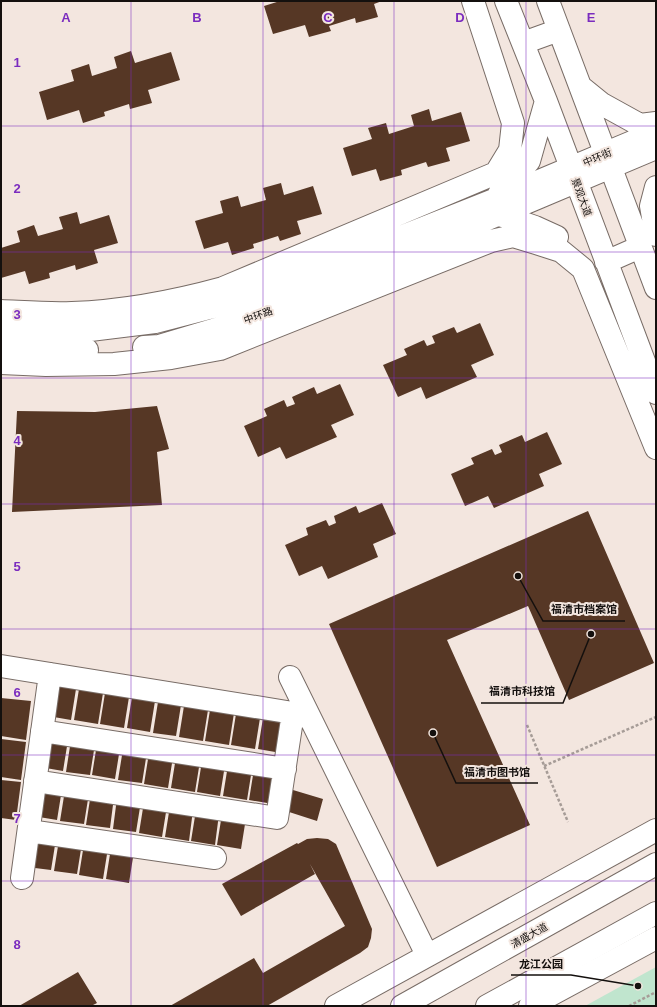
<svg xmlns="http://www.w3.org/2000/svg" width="657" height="1007" font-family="Helvetica,'Noto Sans SC',sans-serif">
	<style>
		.green { fill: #c0e5ce }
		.building { fill: #563725 }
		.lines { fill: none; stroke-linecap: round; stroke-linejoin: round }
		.minor-casing { stroke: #786c66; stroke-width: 24 }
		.major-casing { stroke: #786c66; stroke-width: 24 }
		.path { stroke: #a69c97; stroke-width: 2.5; stroke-dasharray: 3 2; stroke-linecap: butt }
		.minor { stroke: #fff; stroke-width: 22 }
		.major { stroke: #fff; stroke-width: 22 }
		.grid { fill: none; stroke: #7b2cbf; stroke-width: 1; stroke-opacity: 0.55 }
		.labels { text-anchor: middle; stroke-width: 4; stroke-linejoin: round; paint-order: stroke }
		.street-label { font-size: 10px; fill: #14100e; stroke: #f3e6df }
		.grid-label { font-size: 13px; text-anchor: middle; font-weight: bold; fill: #7b2cbf; stroke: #f3e6df; stroke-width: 4; stroke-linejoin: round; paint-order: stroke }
		.leader { fill: none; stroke: #14100e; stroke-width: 1.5 }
		.callout-dot { fill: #14100e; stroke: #f3e6df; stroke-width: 1.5 }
		.callout-label { font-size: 11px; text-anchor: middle; font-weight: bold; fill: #14100e; stroke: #f3e6df; stroke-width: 4; stroke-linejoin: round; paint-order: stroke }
	</style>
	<rect width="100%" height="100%" fill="#f3e6df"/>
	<path class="green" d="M656,967V1006H585Z"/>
	<path class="building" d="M280,1H382L374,4L378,17L356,23L355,18L329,26L331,31L309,37L305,25L273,34L264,6Z
		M131,51L135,63L171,52L180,80L148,90L152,103L130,109L129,104L104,112L105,116L83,123L79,110L47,120L39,92L74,81L71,70L89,64L92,76L117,68L114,57Z
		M429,109L432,121L461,112L470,141L446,148L450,161L428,167L426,162L401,170L402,175L380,181L376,169L352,176L343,148L372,139L368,128L386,123L389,134L414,126L411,115Z
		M281,183L284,195L313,186L322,214L297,221L301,234L280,241L278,236L253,244L254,248L232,255L228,242L204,249L195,221L223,213L220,201L238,196L241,207L266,200L263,188Z
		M77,212L80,224L109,215L118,243L94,250L98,263L76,270L75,265L49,273L50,278L29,284L25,271L1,278V248L20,242L17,231L34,225L38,236L63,229L59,217Z
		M480,323L494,355L471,365L477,377L426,399L421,387L398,397L383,365L407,355L404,349L424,340L427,346L435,343L432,336L454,327L457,333Z
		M340,384L354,415L331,425L337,437L286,459L280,447L258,457L244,426L267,416L264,409L284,400L287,407L295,404L292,397L314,387L317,394Z
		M157,406L169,449L157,452L162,505L12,512L17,411L95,412Z
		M547,432L562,464L539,474L544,486L494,508L488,496L465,506L451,474L474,464L471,458L492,449L495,455L502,452L499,445L522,435L525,442Z
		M382,503L396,534L373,544L378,557L328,579L322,566L299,576L285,545L308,535L306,528L326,520L329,526L336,523L334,516L356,506L359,513Z
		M588,511L654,663L569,700L528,606L447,640L530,825L437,867L329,624Z
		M53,685L76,689L71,720L48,716Z
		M79,689L103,693L98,724L74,720Z
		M105,693L129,697L124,728L100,724Z
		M132,697L155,701L150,732L127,728Z
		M1,698L31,701L26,740L1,736Z
		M158,702L181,705L176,736L153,733Z
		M184,706L208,710L203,741L179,737Z
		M210,710L234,713L229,745L205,741Z
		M236,714L260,718L255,749L231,745Z
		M263,718L286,722L281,753L258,749Z
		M44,736L68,740L63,771L40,767Z
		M1,739L26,742L21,780L1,777Z
		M71,740L95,744L90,775L66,772Z
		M97,744L120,748L115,779L92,775Z
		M123,749L147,752L142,783L118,780Z
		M149,753L173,757L168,788L144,784Z
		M176,757L200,761L195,792L171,788Z
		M202,761L225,765L220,796L197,792Z
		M228,765L252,769L247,800L223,796Z
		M254,769L278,773L273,804L249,800Z
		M1,780L21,782L16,820L1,818Z
		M39,785L62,789L57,820L33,816Z
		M65,790L89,793L84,824L60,821Z
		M293,790L323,799L317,821L286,811Z
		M91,793L114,797L110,828L86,825Z
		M117,798L141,801L136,832L113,829Z
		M144,802L167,806L162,837L139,833Z
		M170,806L193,810L189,841L165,837Z
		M196,810L219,814L215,845L191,841Z
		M222,814L246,818L241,849L217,845Z
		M32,836L56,839L51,870L27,867Z
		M317,838L328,839L336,844L372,929L371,938L368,947L360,953L267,1006H170L254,958L263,973L345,926L310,864L315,874L241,916L222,884L297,843L298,844L307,839Z
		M59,840L82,843L77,874L54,871Z
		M84,844L108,848L103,879L79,875Z
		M111,848L134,851L129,883L106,879Z
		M78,972L97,1003L91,1006H19Z"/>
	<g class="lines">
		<defs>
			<path id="minor" d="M506,1L546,101L656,393
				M548,1L656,288
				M523,43L559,30
				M581,87L602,104L640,125L656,123
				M656,187L651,206L656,235
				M499,194L529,161L546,101
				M500,215L535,227L557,237
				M606,262L640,247
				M1,311C24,312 48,314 72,313C125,311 172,302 223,288L496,173L510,150L513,123L473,1
				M1,329L74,332L155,322L247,298L494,200L656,132
				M1,347L87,350
				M144,347L159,346L253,318L656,148
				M1,363L46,365L114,364L171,358L220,349L491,241L513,236L536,243L561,251L583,269L656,448
				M1,666L293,713L309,718
				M290,677L427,955
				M42,731L285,769
				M35,781L277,818L293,713
				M29,831L215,858
				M22,878L50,674
				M336,1006L656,830
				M530,1006L656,938"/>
			<path id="major" d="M402,1006L656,864
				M487,1006L656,913"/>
		</defs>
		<use href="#minor" class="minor-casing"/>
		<use href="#major" class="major-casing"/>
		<path class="path" d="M527,725L568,822
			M544,766L656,717
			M629,1006L656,992"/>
		<use href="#minor" class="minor"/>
		<use href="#major" class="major"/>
	</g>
	<path class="grid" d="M131,1V1006M263,1V1006M394,1V1006M526,1V1006M1,126H656M1,252H656M1,378H656M1,504H656M1,629H656M1,755H656M1,881H656"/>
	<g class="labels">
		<g class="street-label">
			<text transform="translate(597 157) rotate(-23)" y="4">中环街</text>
			<text transform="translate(582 197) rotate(70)" y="4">景观大道</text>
			<text transform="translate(258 315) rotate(-20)" y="4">中环路</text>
			<text transform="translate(529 935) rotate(-29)" y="4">清盛大道</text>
		</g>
	</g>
	<g class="grid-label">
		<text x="66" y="22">A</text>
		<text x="197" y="22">B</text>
		<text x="328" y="22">C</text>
		<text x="460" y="22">D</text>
		<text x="591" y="22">E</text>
		<text x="17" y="67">1</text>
		<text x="17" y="193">2</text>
		<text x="17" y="319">3</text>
		<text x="17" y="445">4</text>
		<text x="17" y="571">5</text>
		<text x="17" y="697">6</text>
		<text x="17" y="823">7</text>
		<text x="17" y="949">8</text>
	</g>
	<path class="leader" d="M518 576L543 621H625M591 634L563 703H481M433 733L456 783H538M638 986L571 975H511"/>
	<g class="callout-dot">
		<circle cx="518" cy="576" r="4"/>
		<circle cx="591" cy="634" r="4"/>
		<circle cx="433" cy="733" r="4"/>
		<circle cx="638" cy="986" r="4"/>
	</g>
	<g class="callout-label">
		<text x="584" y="613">福清市档案馆</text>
		<text x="522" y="695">福清市科技馆</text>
		<text x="497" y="776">福清市图书馆</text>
		<text x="541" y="968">龙江公园</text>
	</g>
	<rect width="657" height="1007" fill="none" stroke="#14100e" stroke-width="4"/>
</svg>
